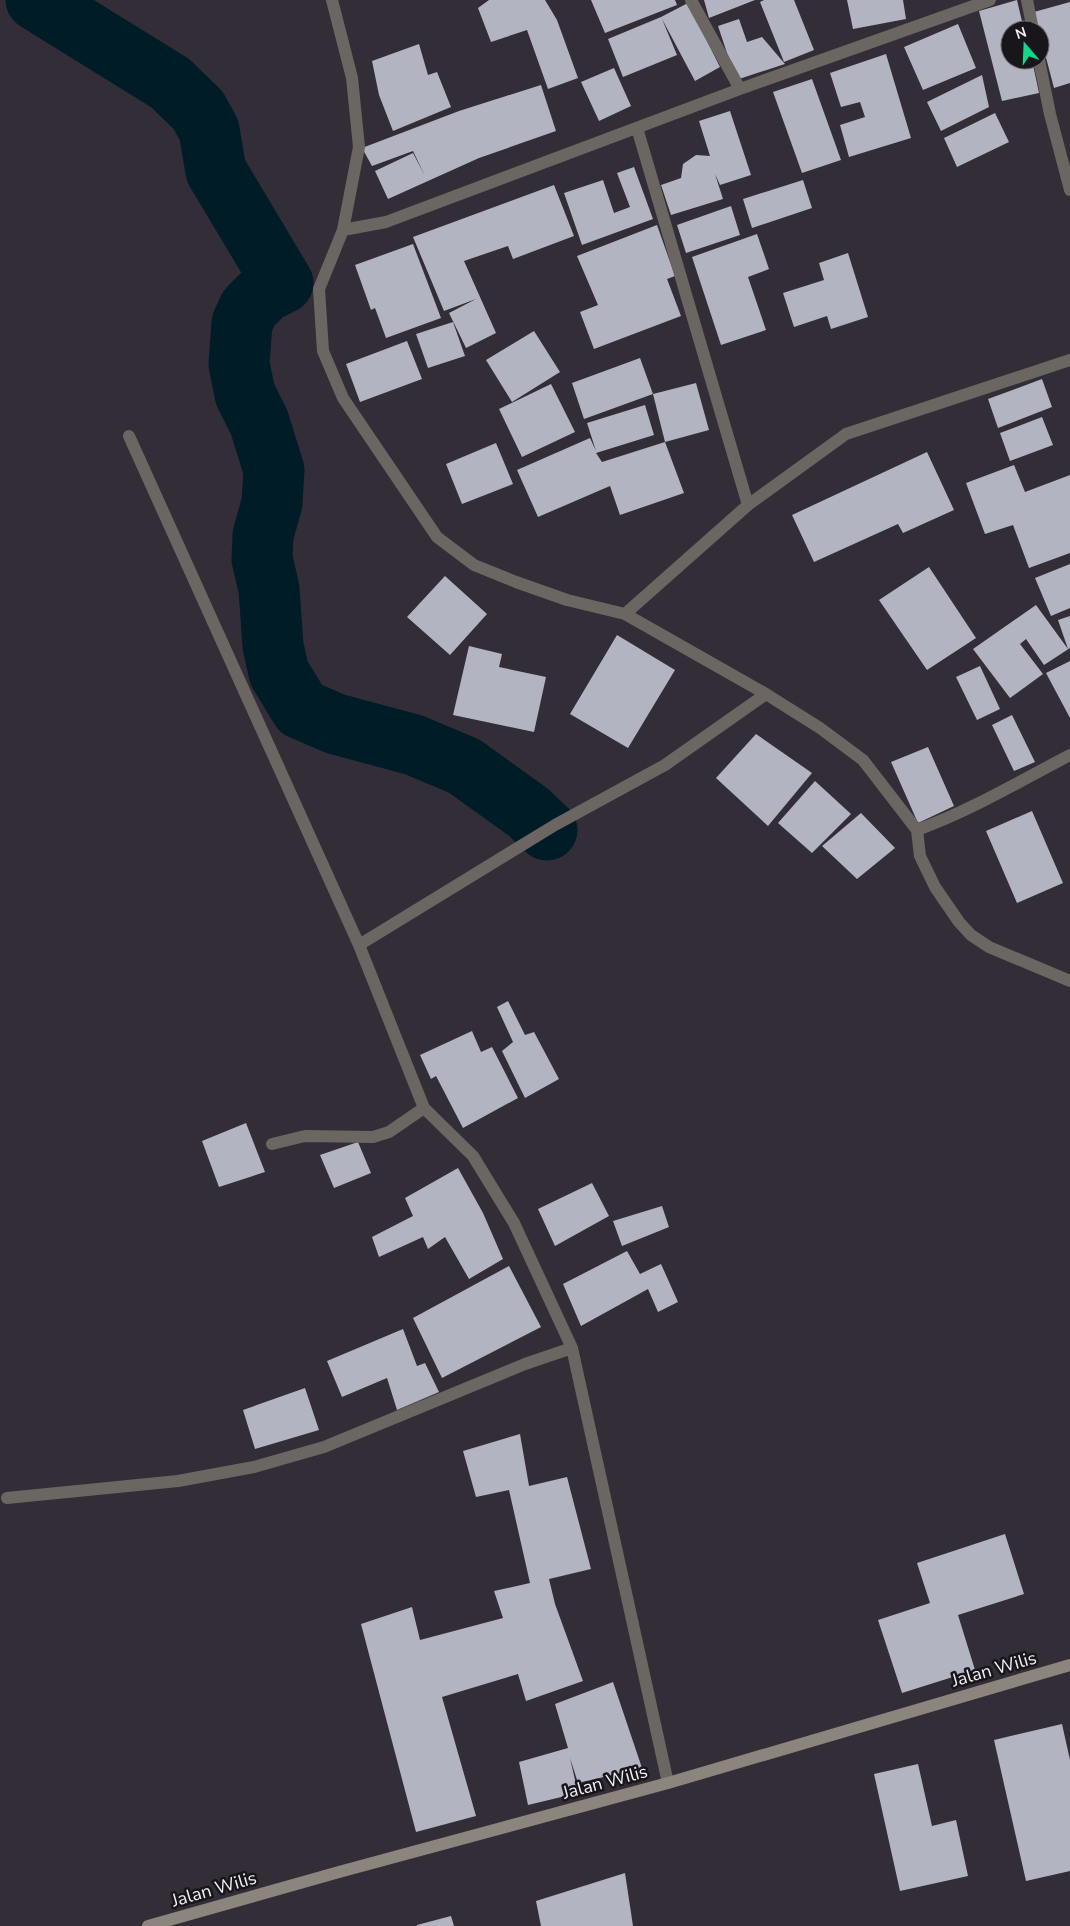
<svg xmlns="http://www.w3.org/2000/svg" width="1070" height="1926" font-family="'Nunito Sans',sans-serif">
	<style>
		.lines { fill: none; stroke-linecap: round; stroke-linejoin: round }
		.river { stroke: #001d27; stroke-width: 61 }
		.building { fill: #b2b4c2 }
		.minor { stroke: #6b6662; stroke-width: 12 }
		.secondary { stroke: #8c857e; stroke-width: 12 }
		.labels { text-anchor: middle; stroke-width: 5; stroke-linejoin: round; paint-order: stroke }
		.street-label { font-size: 18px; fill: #f2eef6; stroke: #19161b }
	</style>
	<rect width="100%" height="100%" fill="#332d38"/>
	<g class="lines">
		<path class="river" d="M36,0L170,83L198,110L209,130L216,171L283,283L265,292L249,308L242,323L239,364L245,394L259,422L274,470L272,503L263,535L262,559L269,589L273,646L279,673L301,709L336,724L414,745L464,766L528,812L547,830"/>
	</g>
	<path class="building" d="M489,0H545L557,20L578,78L548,89L527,30L491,42L478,8Z
		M591,0H675L677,5L605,33Z
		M704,0H755L709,18Z
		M764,0H794L814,50L784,62L760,2Z
		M847,0H903L906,19L853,29Z
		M1017,0L1024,30H1010V60H1032L1039,93L1002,101L979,11Z
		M1070,2V83L1054,88L1034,12Z
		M688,3L720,67L695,81L662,19L677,55L623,77L608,39L661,17Z
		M739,19L747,42L762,37L785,64L736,80L718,26Z
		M958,24L976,68L923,90L904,47Z
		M419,44L428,75L437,72L451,107L393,131L379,95L372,61Z
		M886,54L911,138L849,157L840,125L865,117L860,102L841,107L830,73Z
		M614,68L631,106L599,121L581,82Z
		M982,75L989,107L941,131L927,102Z
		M812,79L841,160L802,173L773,92Z
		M541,85L556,131L479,158L388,199L375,171L413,153L425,176L413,151L372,166L362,148L459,111Z
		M730,111L751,175L720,185L715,174L723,199L671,215L661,185L681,178L683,164L696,155L710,156L699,121Z
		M995,113L1009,142L957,167L944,138Z
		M634,167L653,219L582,245L564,193L603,180L614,213L630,207L617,173Z
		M803,180L812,208L752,228L743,199Z
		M554,185L574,236L513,259L508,246L464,261L496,333L466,348L449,313L476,299L444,311L413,237Z
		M731,206L740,235L686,253L677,225Z
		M657,225L675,276L667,279L681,316L594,349L580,312L598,305L577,256Z
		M757,234L769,269L748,277L766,330L721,345L692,257Z
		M413,244L441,318L386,338L375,308L371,310L355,265Z
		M848,253L868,317L831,329L827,316L794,327L783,293L824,280L819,263Z
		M453,322L465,356L428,368L416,334Z
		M534,331L560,372L512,402L486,360Z
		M407,341L422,379L360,402L346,364Z
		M640,358L653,394L584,419L572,383Z
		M1042,379L1052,407L998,428L988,399Z
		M696,383L709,430L665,442L653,394Z
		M551,384L575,432L522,457L499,409Z
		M645,405L654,435L596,453L602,462L665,442L684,493L620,515L610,486L538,517L517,470L590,438L596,451L587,423Z
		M1042,417L1053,445L1010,461L1000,433Z
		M496,443L513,484L462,504L446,464Z
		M927,452L954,510L903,533L898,524L814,562L792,515Z
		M1014,465L1025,492L1070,475V553L1029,568L1013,525L985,534L966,483Z
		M1070,564V608L1051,616L1035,578Z
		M929,567L976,638L927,670L879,600Z
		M445,576L487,614L450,655L407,617Z
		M1036,605L1068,649L1058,620L1070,616V648L1044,665L1026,639L1020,644L1043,674L1010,698L973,649Z
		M617,635L675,670L628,748L570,714Z
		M469,646L502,654L499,667L546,677L534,732L453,715Z
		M1070,661V718L1046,673Z
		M980,666L1000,709L977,720L956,677Z
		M1012,715L1035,762L1014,771L992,725Z
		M756,734L812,773L768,826L716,778Z
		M928,747L954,806L918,823L891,762Z
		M815,781L851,814L812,853L778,823Z
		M1032,811L1063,883L1017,903L986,831Z
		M861,813L895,848L857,879L822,846Z
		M508,1001L525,1035L534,1032L559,1079L525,1098L502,1051L513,1042L497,1007Z
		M472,1031L481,1052L492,1047L518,1098L463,1128L436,1076L431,1079L420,1055Z
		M246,1123L265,1172L219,1187L202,1141Z
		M358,1142L371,1173L334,1188L320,1155Z
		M458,1168L483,1213L503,1259L469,1279L445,1237L428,1249L423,1237L379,1257L372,1237L413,1216L405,1198Z
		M592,1183L609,1216L555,1246L538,1209Z
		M662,1206L669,1227L622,1246L613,1221Z
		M627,1251L640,1274L661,1264L678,1302L658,1312L648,1289L581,1326L563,1284Z
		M509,1266L541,1327L442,1378L413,1318Z
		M403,1329L417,1366L425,1363L439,1392L397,1410L387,1378L342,1397L327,1361Z
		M305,1388L319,1430L255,1449L243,1410Z
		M520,1434L529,1486L567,1477L591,1569L549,1579L555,1604L583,1681L526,1701L518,1674L442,1697L476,1816L416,1832L361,1624L412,1607L420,1640L503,1618L494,1591L530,1583L509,1490L476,1497L463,1451Z
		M1005,1534L1024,1594L958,1615L975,1670L902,1693L878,1620L930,1603L917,1563Z
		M613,1682L642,1768L578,1783L570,1758L578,1793L528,1805L519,1762L568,1748L555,1704Z
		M1062,1724L1070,1760V1871L1026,1881L994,1740Z
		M918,1764L932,1826L956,1820L968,1876L900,1891L874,1774Z
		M625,1873L633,1926H541L536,1901Z
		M451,1916L454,1926H417V1925Z"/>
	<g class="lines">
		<path class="minor" d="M332,0L352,78L359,147L343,230L319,289L323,351L343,398L437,537L474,565L516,582L567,600L625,614L766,694L820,728L863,760L917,830L920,856L935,887L959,922L971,935L989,947L1070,981
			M691,0L740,89
			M1027,0L1033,30
			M1039,60L1050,114L1070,190
			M637,128L748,505
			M343,230L386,222L740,89L990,0
			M129,436L359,945L424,1108L473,1156L514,1223L572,1348L668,1783
			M625,614L748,505L846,434L1070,360
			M917,830C970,811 1020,781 1070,755
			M359,945L555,825L665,765L766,694
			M272,1144L305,1136L373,1137L389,1132L424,1108
			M7,1498L178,1481L254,1467L324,1447L525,1364L572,1348"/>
		<path class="secondary" d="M148,1926L339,1872L668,1783L1070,1665"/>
	</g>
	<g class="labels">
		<g class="street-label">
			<text transform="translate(994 1669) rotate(-16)" y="6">Jalan Wilis</text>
			<text transform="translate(605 1782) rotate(-15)" y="6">Jalan Wilis</text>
			<text transform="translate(214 1889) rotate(-16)" y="6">Jalan Wilis</text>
		</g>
	</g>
	<g transform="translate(1025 45) rotate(341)"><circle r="24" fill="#19161b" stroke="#706c73"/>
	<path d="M0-4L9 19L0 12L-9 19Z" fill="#12d98a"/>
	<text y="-8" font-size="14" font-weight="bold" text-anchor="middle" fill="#f2eef6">N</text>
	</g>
</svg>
